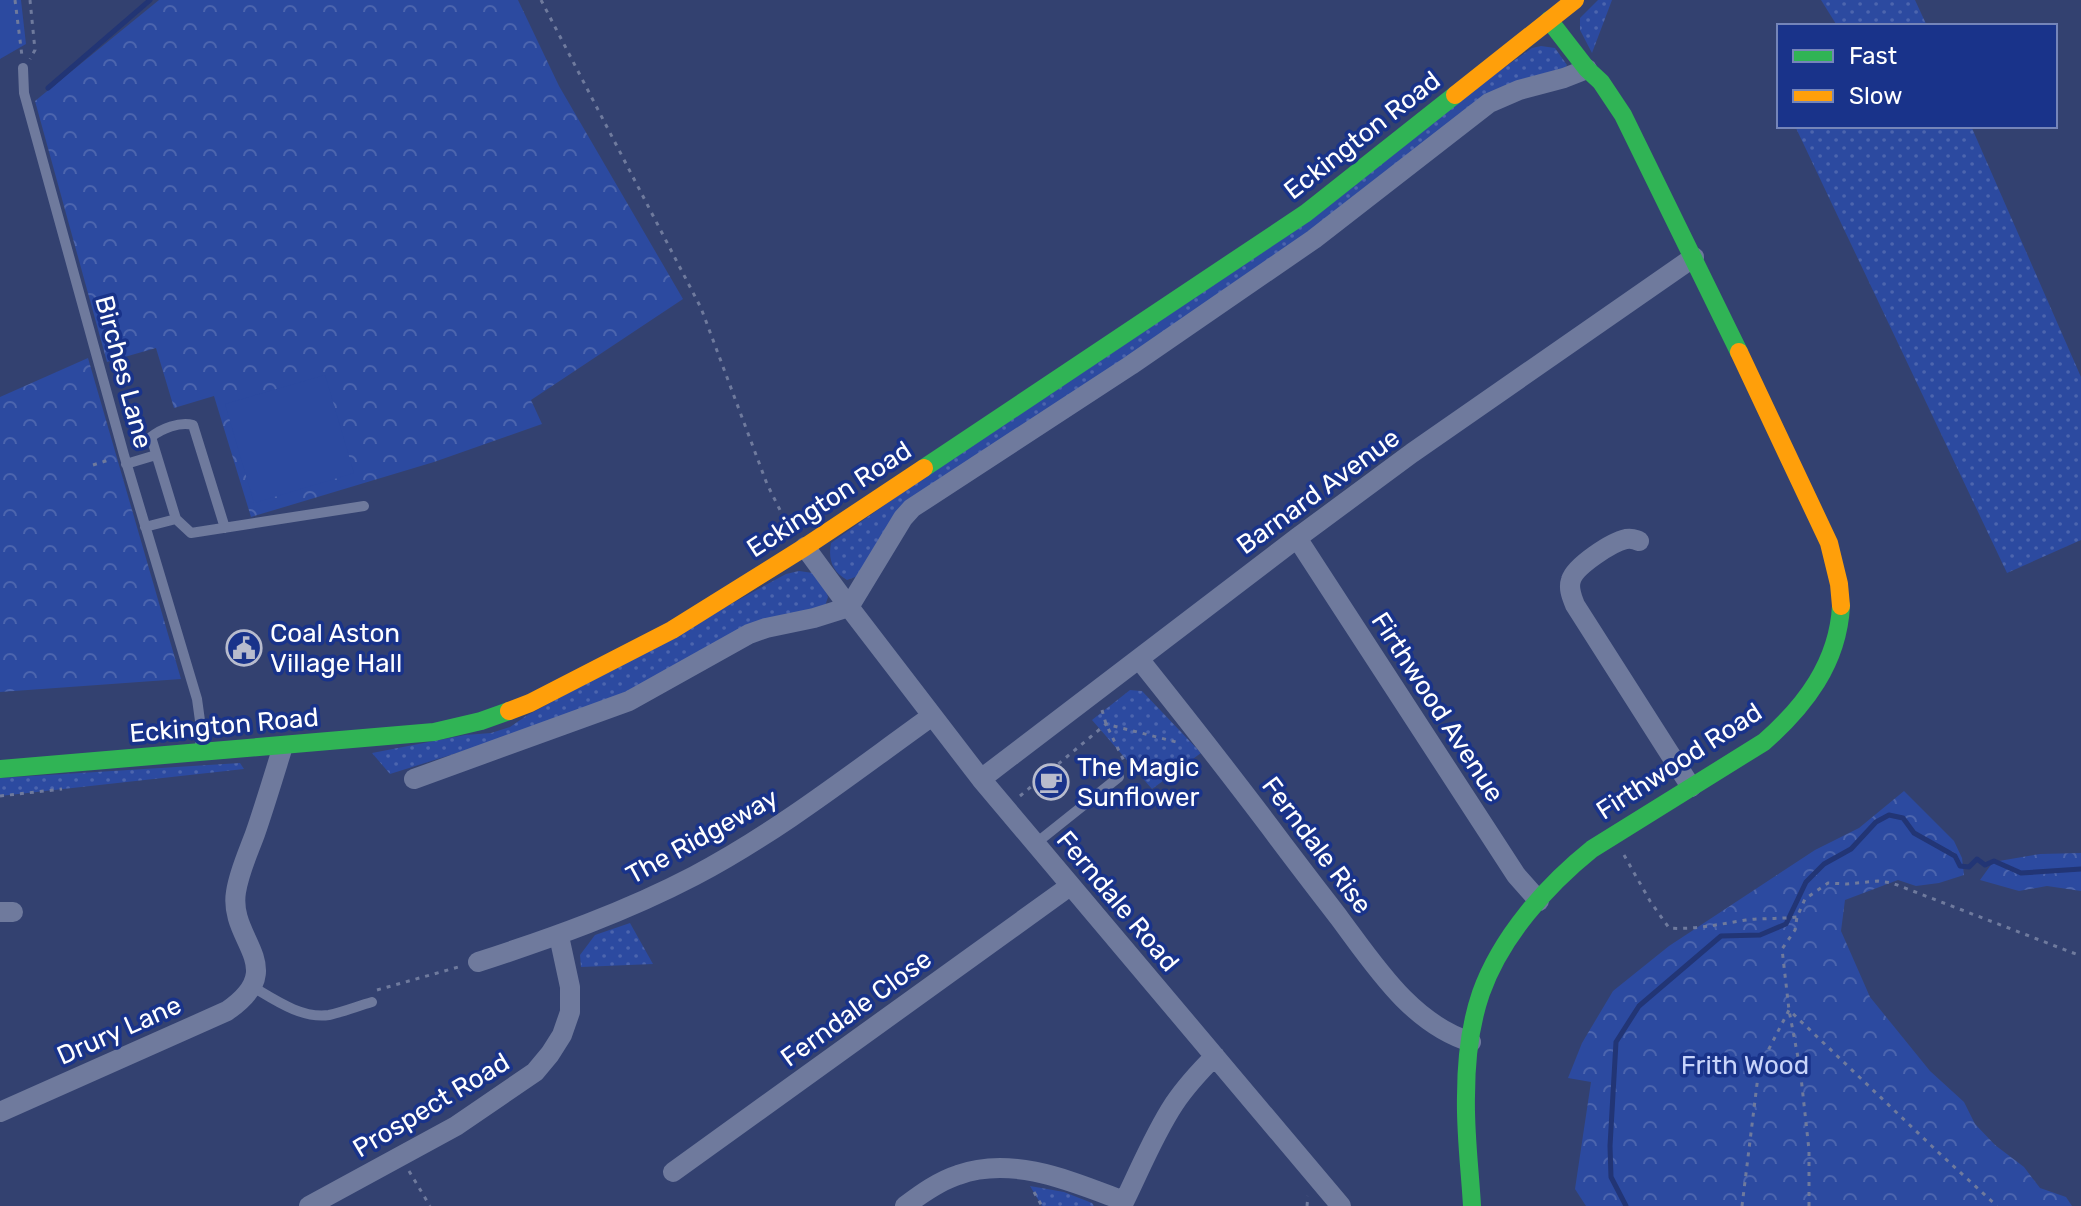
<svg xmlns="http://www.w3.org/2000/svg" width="2081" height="1206" font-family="Rubik,sans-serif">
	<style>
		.grass { fill: url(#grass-dots) }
		.forest { fill: url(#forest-crowns) }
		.garden { fill: #2c4aa0 }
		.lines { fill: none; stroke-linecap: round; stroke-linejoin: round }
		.stream { stroke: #223575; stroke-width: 5 }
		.path { stroke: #6f7a9d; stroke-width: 3; stroke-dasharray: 4 6; stroke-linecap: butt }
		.lane { stroke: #6f7a9d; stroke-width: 10 }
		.street { stroke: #6f7a9d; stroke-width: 20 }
		.fast { stroke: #30b455; stroke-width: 18 }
		.slow { stroke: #ff9f0a; stroke-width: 18 }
		.labels { text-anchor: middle; stroke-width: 7; stroke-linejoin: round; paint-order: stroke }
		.street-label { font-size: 26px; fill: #fff; stroke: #19338a }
		.poi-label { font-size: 26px; fill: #fff; stroke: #19338a; text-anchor: start }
		.park-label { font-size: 26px; fill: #c8d4fa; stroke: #19338a }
	</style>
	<defs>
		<pattern id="grass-dots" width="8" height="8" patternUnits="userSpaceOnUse" patternTransform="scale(2)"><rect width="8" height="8" fill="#2c4aa0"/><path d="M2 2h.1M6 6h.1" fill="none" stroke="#4c65ae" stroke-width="1.8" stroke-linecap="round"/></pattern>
		<pattern id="forest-crowns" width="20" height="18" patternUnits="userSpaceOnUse" patternTransform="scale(2)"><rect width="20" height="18" fill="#2c4aa0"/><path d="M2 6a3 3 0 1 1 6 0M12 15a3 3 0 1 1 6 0" fill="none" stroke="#4c65ae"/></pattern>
	</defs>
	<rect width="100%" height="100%" fill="#334170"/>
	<path class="grass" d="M1598,0H1612L1592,53L1580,30V18Z
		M1821,0H1915L1927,26H1834L1836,24Z
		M1541,46L1555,48L1567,65L1564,69L1526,80L1296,245L910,501L858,576L847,580C832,572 828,559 831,543L1532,48Z
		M1795,126H1971L2081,377V540L2007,573Z
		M799,571L813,573L824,586L828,597L825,606L644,685L514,735L390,774L372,753L465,735L491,733L510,727L526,716L786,574Z
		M1130,690L1142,691L1201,753L1152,789L1092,720Z
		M240,763L244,769L0,796V778Z
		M630,923L653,964L581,967L580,955L595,935Z
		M1030,1186L1064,1192L1092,1203L1094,1206H1042Z"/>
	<path class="forest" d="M159,0H518L559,86L683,299L531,400L542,424L434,462L251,517L214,396L174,408L156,348L107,362L35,101Z
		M88,358L181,679L0,692V397Z
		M1904,791L1954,841L1962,858L1964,875L1939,883L1916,886L1898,880L1845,900L1841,931L1870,997L1930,1071L1964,1102L1975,1124L1995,1145L2024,1167L2040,1188L2066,1197L2072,1206H1586L1575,1189L1591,1082L1568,1078L1582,1043L1613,991L1669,946L1815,850L1859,828Z
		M2081,853V891L2047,886L2019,891L1980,880L1993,862L2040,854Z"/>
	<path class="garden" d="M0,0H21L26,44L0,59Z
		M325,375L354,473L254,503L225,404Z"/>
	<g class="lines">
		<path class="stream" d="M48,88L150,0
			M1626,1206L1611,1177L1610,1146L1616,1042L1639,1006L1721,936L1760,935L1786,924L1806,882L1824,864L1851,849L1876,822L1889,815L1903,818L1914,833L1955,856L1960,866L1969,867L1977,859L1985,865L1994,861L2021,873L2081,869"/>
		<path class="path" d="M15,0L22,56
			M30,0L35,50L30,59
			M541,0L701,308L767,484L784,518L791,528
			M93,465L112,459
			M1102,710L1106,724L1124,761L1122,765
			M0,796L62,789
			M1020,796L1106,724L1180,743
			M1624,855L1650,901L1669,928C1695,930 1720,924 1746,920C1763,918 1780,919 1797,917
			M377,990L462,966
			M409,1171L430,1206
			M1034,1192L1042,1206
			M1307,1206L1308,1196
			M1742,1206L1759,1068L1789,1010L1938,1152L1997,1206
			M1809,1206V1150L1800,1068L1789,1010L1782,949L1795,930L1797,917L1805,899L1828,883L1847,884L1878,881L1892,883L2081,956"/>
		<path class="lane" d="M23,68L24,93L124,455L197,699L201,728L200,751
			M126,464L156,455
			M145,527L176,519
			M225,528L193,425C180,421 161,429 151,437L176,519L191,533L364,506
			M1035,844L1119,777
			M253,987C275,1000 302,1019 329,1015C343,1012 358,1006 372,1002"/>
		<path class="street" d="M1297,538L1516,875L1539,901
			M1639,541C1633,539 1633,538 1626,539C1612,542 1575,566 1571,580C1568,589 1572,597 1575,605L1691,787
			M805,547L849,607L981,779L1341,1206
			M1139,659C1183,714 1227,770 1270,827C1293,858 1317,889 1340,919C1375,966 1412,1024 1471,1042
			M414,779L629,701L749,634L766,628L814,618L849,607L903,518L912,508L1131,365L1314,239L1489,103L1519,90L1564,78L1587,69
			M981,779L1297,538L1412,453L1694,257
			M0,912H13
			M478,962C552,938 625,912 694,876C778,832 855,771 932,716
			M0,1112L227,1011C291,967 228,941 236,892C239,872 248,853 255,834C265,805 274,775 283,746
			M673,1172L1070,886
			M309,1206L456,1126L535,1072L550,1054L562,1035L570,1012V987L559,936
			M905,1206C921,1194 939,1181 958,1175C1013,1155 1073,1182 1124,1201
			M1122,1206C1139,1172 1153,1136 1174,1104C1186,1086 1200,1071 1215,1056"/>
		<path class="fast" d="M1549,20L1587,69L1601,82L1623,115L1739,352
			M924,468L1306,213L1455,95
			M0,769L434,732L481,721L509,711
			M1472,1206C1470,1169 1465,1133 1466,1096C1466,1062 1470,1025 1481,993C1501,937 1546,886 1592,849L1764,742C1805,706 1838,663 1841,606"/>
		<path class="slow" d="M1455,95L1575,0
			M1739,352L1829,543L1839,584L1841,606
			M509,711L530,703L672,630L805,547L924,468"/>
	</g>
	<defs>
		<symbol id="civic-ring" viewBox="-11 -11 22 22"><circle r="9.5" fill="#19338a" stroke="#b8bccd" stroke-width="1.5"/><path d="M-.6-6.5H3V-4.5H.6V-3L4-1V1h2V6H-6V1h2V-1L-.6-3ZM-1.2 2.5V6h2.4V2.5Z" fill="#b8bccd"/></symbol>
		<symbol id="cafe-ring" viewBox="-11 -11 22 22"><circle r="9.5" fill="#19338a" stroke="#b8bccd" stroke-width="1.5"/><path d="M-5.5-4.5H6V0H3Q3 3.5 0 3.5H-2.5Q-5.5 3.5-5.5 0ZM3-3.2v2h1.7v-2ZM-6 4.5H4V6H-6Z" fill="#b8bccd"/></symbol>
	</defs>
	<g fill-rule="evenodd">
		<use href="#civic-ring" x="224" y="628" width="40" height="40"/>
		<use href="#cafe-ring" x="1031" y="762" width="40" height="40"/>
	</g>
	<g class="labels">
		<g class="street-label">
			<text transform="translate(1362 135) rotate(-38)" y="9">Eckington Road</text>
			<text transform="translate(124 372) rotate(75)" y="9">Birches Lane</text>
			<text transform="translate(1318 491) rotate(-36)" y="9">Barnard Avenue</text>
			<text transform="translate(829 499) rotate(-33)" y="9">Eckington Road</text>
			<text transform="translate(1438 707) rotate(57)" y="9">Firthwood Avenue</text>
			<text transform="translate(224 725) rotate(-5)" y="9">Eckington Road</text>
			<text transform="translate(1679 761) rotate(-33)" y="9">Firthwood Road</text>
			<text transform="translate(702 836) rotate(-29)" y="9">The Ridgeway</text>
			<text transform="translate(1317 845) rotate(53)" y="9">Ferndale Rise</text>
			<text transform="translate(1118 901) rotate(50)" y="9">Ferndale Road</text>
			<text transform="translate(856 1008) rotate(-36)" y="9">Ferndale Close</text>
			<text transform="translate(119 1030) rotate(-24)" y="9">Drury Lane</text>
			<text transform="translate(431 1105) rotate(-31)" y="9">Prospect Road</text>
		</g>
		<g class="poi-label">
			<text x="270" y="642">Coal Aston<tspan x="270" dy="30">Village Hall</tspan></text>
			<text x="1077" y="776">The Magic<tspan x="1077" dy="30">Sunflower</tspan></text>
		</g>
		<g class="park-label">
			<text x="1745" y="1074">Frith Wood</text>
		</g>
	</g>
	<rect x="1777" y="24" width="280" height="104" fill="#19338a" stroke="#7585b9" stroke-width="2"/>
	<rect x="1793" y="50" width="40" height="12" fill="#30b455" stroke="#7585b9" stroke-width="2"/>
	<text x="1849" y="64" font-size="24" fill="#ffffff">Fast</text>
	<rect x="1793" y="90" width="40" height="12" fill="#ff9f0a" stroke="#7585b9" stroke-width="2"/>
	<text x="1849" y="104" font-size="24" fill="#ffffff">Slow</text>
</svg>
